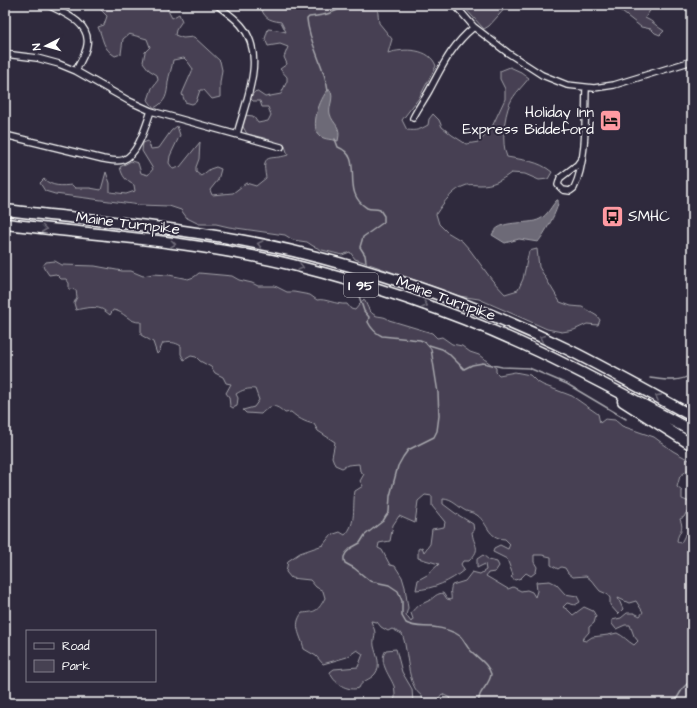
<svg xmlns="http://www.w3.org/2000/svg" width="697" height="708" font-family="'Architects Daughter',sans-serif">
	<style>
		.green { fill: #464152; stroke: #a2a0a8; fill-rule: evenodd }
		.water { fill: #6d6a77; stroke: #a7a6ad }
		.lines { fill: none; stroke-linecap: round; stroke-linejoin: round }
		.stream { stroke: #a7a6ad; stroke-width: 1.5 }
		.street-casing { stroke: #fff; stroke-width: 8 }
		.highway-casing { stroke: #fff; stroke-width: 13 }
		.street { stroke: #2f2a3d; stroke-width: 5.5 }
		.highway { stroke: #2f2a3d; stroke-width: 10 }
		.oneway { stroke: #6d6a77 }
		.labels { text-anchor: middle; stroke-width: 4; stroke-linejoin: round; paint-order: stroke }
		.shield { fill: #2f2a3d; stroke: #c1bfc5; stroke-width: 1 }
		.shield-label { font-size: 14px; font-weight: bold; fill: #fff }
		.poi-label { font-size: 15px; fill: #fff; stroke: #2f2a3d; text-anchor: end }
		.street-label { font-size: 15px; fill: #fff; stroke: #2f2a3d }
	</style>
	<rect width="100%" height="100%" fill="#2f2a3d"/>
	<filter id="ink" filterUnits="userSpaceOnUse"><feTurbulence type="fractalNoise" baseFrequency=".025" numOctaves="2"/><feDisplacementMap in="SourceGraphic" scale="8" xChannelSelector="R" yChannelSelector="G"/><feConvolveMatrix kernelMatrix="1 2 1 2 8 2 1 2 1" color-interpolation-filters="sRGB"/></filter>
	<g filter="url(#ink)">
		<path class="green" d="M96,5H143L148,8L149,5H165L172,18L179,14L182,21L176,30L175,35L183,38L194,37L220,61L222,70L220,83V97L212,99L204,90H200L196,102L192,104L185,102L182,94L193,69L188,62L184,58L173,60C172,68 169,75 168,82C167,95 166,102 154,108L148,100L152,88L158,80L157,75L149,70L143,62L145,52L150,47L147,39L129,34L123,39L121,54L115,56C102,48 104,40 98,27L104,25L107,16Z
			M260,5H377L379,23L392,39L388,53C404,48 430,48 436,66L419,98L402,120L407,130C417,131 419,130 428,125L429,119L433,114L439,120L442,127L452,135L466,144L479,142L490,131L505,99V89L500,79V71L510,67L521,72L529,78C523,86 514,94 510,103C504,117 501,143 507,157C523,160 539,161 552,172L548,179L539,180L525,174L511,173C500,181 493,185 480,185C476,185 471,184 467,185C453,189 444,202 436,214L439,224L447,232L462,241L470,250L492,280L505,294L518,290L523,279L529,251L537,249L539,267L560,302L571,306L582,307L597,316L600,320L598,325L587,324L574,330L562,332L547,329L479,299L459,296L355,259L350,252L342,255L322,250L313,246L307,242L293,240L285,235L229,227L216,224H199L187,218L181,210L169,206L140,205L55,194L45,191L40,183L44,179C52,187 62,186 72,185L75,188H90L101,190L106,172L110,183V192L126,194L135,191L134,185C126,181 122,176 120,167L131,161L138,163L141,173L148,175L153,169L142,151L143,143L148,141L151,149L159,148L171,131L177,126L180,135L170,156L169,163L173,169L180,167L200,142L199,159L196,167V172L201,176L210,169L216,167L221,169L218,180L210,190L212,195L233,193L246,183L256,186L266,178C261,151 270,161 288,155L285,146L264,138L247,134L242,125L245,115L253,116L258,123L268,121L271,115L268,107H262L260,101H253L249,97L256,91L265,97L281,94L287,81V77L280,69L287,64L284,57L288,47L280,44L268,46L265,39L268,29L278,30L286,32L281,22C268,20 264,18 260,5Z
			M462,5H508L489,26L484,29Z
			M613,5H652L651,9L645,18C653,21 657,27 664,31L660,35L655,33L651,29L641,27Z
			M55,261L62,265L95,266L122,271H131L143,276L153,274L169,275L188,279L194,277L199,273L232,276L239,280L252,283L258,286H275L287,292H294L310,295L317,300C325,298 336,305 347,304L351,309L355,310L364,299C367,305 368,310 373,314C378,318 384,315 389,320L432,333L437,338L442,337L452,344L462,346L470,352L479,355L496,368V372L499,375L515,372L530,375L536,381L543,385L572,396L598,414L600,423L605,419L615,420L622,426L654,437L673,451L691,461L688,470L680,476L677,487L682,491V499L692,503V510L686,513L684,517L680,519C685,531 678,531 677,541L681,543L685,535L692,533V703H446L450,698L442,694L435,703H423L422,696C406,686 409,650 402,634L392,629L388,631L381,627L377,622L371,621C372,625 375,629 375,633C375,638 373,641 374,646C376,655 382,665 375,674C370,680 362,680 359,688C348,692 333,683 330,672L334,669L358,667L363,654L357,650L347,657L323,664L316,656L304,649C301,635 292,626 302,613C316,612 318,611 325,598L323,591L316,587L310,580L291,578L286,572L288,561L300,553L323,545L331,535L340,532L345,535C357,523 352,507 355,491L363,486L360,481L364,474L360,471L359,464L348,465L342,468L335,465L332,457L335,442L318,431L314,424C304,422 298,418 291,412L285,413C275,404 271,404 261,414L246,413L243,410L254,407L259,400L255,389C248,388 242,390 236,394L238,398L237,406L233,408L230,406L229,397L226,393L231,384L226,383L223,377L215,373L211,367L200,361L196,357L191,356L184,360L181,354V346C175,342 170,342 163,343L159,352L157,354L153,342L141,335V322C129,323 124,311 113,310L110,315C108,314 107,312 105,311C98,305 84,308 76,310L74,303L77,297L76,290L69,289V283L66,279H61L56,274L49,275L43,266L46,262ZM425,495L432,496V506L445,522L444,527L432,529L430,544L424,552L422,547L418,549V558L439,564L427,575L418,580L416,590C433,589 451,581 464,570L461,564L463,561H469C483,547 473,547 472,531H474L473,524L455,513L443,504V499C452,499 458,507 466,511C469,512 474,513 477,515C489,524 487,538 505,539L510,544L508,549L500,545L494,548L493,552L507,559L513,575L511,577L515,580L521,578L526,573L531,576L536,572L537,567L534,562V555H542L551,557V565L558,569L561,567L565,568L568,573L573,577L586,576L591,580L600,591L607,594L610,598V605L618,614L623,609L618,598L629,603L636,601L643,612L640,616L634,613H627L621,618L612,620V624L616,629L625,625H630L634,636L638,641L634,645C627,641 624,636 617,633L608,635L592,637L586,641L582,640L589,632V627L594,623L596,616L593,611L584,607L573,615L568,610L563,607L567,603L575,605L580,602L577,596L565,594L556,584L550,581L536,582L537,591L535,597L532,592L527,590L521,591L513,587L508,589L486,576L488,573L495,572L499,566L497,562L489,560L483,555L477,559V568L485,564L486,570L480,574L472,572L465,581L452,585C449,593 452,594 451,600L447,599L443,593C434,594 434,599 426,602C418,606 417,605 411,613L413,619L411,622L406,615L408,608L405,587L402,577L395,566L390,565L382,550L378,548L379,543L390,541L393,525L399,516L415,523L418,501Z
			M396,649L402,672L412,689L413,703H391L395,698C395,694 395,690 394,686C389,674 378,662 386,650Z"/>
		<path class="water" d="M328,90H330C335,98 328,106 330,114C333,125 342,125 338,141C332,139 325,140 320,136C309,128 320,98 328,90Z
			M557,200H558C560,208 543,236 538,242L519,239L505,243L492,235C499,218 527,226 540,219C548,215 551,206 557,200Z"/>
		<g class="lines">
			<path class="stream" d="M328,91C325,66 309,44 307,19L309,17C320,16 336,14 344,5
				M335,139L338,147C366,158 339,191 367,208C371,210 375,208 380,210L384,216V222L363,237L360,247L365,255L366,262
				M358,293L364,311L369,317L368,322C371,328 375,333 382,336L420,340L425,342L431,349L438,393L439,416L437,431L434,437L408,450L403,457L398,466L390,496L389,512L386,516L383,521L365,535L360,543L351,548L346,553L344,557V560L345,563L354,568L370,581L389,585L398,591L402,601V616L406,623C415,628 423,626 433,627C441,628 453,631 460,636C465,641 466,647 471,651C479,659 488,664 491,674C490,686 477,691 479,703
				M429,345L442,349L448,353L464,369L472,365L483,363L502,367L529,368L567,384L626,419
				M650,378C665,380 679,383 692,374
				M496,703L505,700L516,703
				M674,703L683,688L692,679"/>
			<defs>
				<path id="street" d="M48,5C64,13 91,23 87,45C86,54 79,63 76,71
					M217,5C225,11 234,17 241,25C267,55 246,100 237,134
					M455,5L474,27L508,53L542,75L567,85L594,88L614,85L692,61
					M5,54L37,58L59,64L76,71L129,101L151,111L281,147
					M413,118C418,108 424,100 429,91C443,65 451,46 474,27
					M5,135L103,159C110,160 116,162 123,160C138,155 146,125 151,111
					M582,158L577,165L560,178L558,185L563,190L570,191L574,188C587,162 585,117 586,88"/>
				<path id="highway" d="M5,210C101,221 199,229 293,251C388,274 479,306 567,349C609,370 650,393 692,416
					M5,224C100,235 201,242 293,265C377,286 462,315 540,352C592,377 642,404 692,431
					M623,401L692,445"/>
			</defs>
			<use href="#street" class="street-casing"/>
			<use href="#highway" class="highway-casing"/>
			<use href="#street" class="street"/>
			<use href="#highway" class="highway"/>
		</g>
		<defs><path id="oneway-chevron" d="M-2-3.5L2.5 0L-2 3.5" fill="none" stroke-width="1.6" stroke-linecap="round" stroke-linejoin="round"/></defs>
		<g class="oneway">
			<use href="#oneway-chevron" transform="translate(44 229) rotate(7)"/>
			<use href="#oneway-chevron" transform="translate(173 244) rotate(7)"/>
			<use href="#oneway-chevron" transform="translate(260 244) rotate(-168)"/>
			<use href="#oneway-chevron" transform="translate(301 267) rotate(15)"/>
			<use href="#oneway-chevron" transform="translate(425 305) rotate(19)"/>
			<use href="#oneway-chevron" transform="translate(542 338) rotate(-156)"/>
			<use href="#oneway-chevron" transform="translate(658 397) rotate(-152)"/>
		</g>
	</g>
	<defs>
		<symbol id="hotel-square" viewBox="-11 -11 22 22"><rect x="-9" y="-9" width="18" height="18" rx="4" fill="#ff9aa2" stroke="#2f2a3d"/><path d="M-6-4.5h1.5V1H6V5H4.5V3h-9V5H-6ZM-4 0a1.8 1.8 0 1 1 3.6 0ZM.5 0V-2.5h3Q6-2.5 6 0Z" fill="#111"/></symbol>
		<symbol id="bus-square" viewBox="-11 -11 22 22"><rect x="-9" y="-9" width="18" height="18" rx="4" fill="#ff9aa2" stroke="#2f2a3d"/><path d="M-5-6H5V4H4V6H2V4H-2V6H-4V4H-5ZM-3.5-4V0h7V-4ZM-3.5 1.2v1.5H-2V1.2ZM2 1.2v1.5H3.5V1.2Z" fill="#111"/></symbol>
	</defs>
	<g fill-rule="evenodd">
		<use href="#hotel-square" x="598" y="108" width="25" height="25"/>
		<use href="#bus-square" x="600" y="204" width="25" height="25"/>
	</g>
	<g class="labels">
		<rect class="shield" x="344" y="273" width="34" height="24" rx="3"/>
		<g class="shield-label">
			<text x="361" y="290">I 95</text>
		</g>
		<g class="poi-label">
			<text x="594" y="117">Holiday Inn<tspan x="594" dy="17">Express Biddeford</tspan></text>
			<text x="628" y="221" text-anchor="start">SMHC</text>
		</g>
		<g class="street-label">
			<text transform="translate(128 223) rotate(7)" y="5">Maine Turnpike</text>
			<text transform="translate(446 298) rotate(20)" y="5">Maine Turnpike</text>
		</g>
	</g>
	<rect width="697" height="708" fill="none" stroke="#2f2a3d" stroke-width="20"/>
	<rect x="10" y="10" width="677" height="688" fill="none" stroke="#fff" stroke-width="1.5" filter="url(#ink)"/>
	<rect x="26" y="630" width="130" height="52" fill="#2f2a3d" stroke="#827f8b"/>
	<rect x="34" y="643" width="20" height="6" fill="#2f2a3d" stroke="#827f8b"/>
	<text x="62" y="650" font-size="12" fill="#ffffff">Road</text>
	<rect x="34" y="660" width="20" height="12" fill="#464152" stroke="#827f8b"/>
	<text x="62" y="670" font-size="12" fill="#ffffff">Park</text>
	<g transform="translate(46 46) rotate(264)" stroke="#2f2a3d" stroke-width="3" paint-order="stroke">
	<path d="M0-3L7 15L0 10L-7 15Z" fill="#ffffff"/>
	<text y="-6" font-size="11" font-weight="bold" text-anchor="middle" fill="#ffffff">N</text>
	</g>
</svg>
